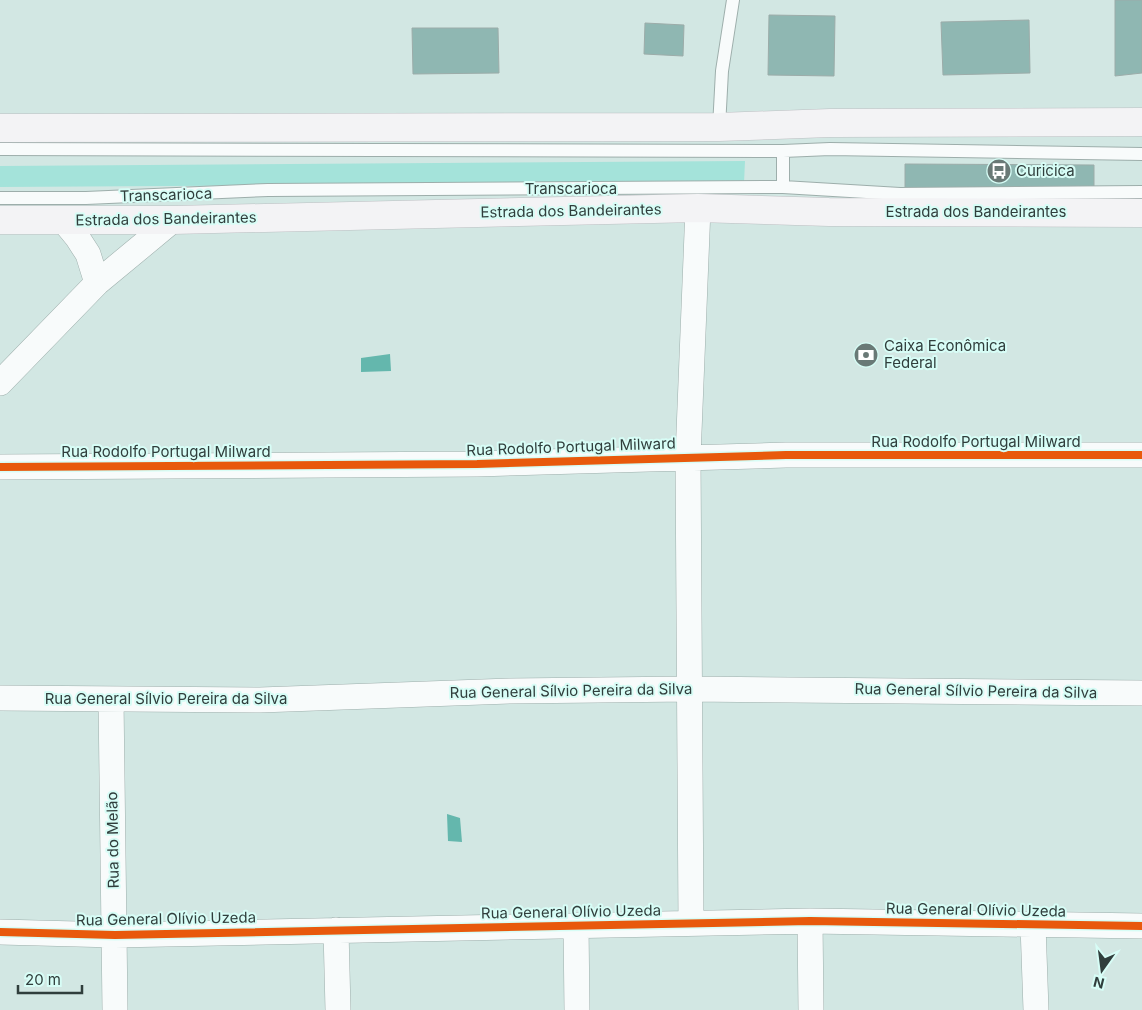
<svg xmlns="http://www.w3.org/2000/svg" width="1142" height="1010" font-family="Inter,sans-serif">
	<style>
		.green { fill: #a4e3da }
		.water { fill: #64b7ad }
		.building { fill: #8fb7b2; stroke: #9caca9 }
		.lines { fill: none; stroke-linecap: round; stroke-linejoin: round }
		.service-casing { stroke: #9daeab; stroke-width: 14 }
		.minor-casing { stroke: #9daeab; stroke-width: 26 }
		.primary-casing { stroke: #bcbfc2; stroke-width: 29 }
		.service { stroke: #f8fbfb; stroke-width: 12 }
		.minor { stroke: #f8fbfb; stroke-width: 25 }
		.primary { stroke: #f3f3f5; stroke-width: 28 }
		.cycleway-casing { stroke: #d7fdf6; stroke-width: 11 }
		.cycleway { stroke: #e8590c; stroke-width: 8 }
		.labels { text-anchor: middle; stroke-width: 4; stroke-linejoin: round; paint-order: stroke }
		.poi-label { font-size: 15px; fill: #303e3c; stroke: #d7fdf6; text-anchor: start }
		.street-label { font-size: 15px; fill: #303e3c; stroke: #d7fdf6 }
	</style>
	<rect width="100%" height="100%" fill="#d2e7e3"/>
	<path class="green" d="M745,161L744,183L0,187V166Z"/>
	<path class="water" d="M390,354L391,371L361,372V358Z
		M447,814L460,818L462,842L448,841Z"/>
	<path class="building" d="M1115,0H1142V73L1115,76Z
		M769,15L835,16L834,76L768,75Z
		M1029,20L1030,73L943,75L941,22Z
		M645,23L684,25L683,56L644,54Z
		M412,28H498L499,73L413,74Z
		M905,164L1094,165V188H905Z"/>
	<g class="lines">
		<defs>
			<path id="service" d="M719,127L722,71L733,0
				M0,149L783,151L830,149L1142,154
				M783,151V187
				M0,198H86L268,190L783,187L900,194L1142,192"/>
			<path id="minor" d="M63,220L77,237L88,254L97,283
				M0,383L97,283L173,220
				M0,467L477,464L786,455H1142
				M0,698L260,700L510,691L689,689L1142,693
				M111,699L115,1010
				M810,921L811,1010
				M691,923L688,457L698,208
				M576,925L577,1010
				M1033,925L1036,1010
				M336,930L338,1010
				M0,932L115,935L810,921L1142,926"/>
			<path id="primary" d="M0,128L719,127L830,123L1142,122
				M0,220H173L698,208L829,212L1142,213"/>
		</defs>
		<use href="#service" class="service-casing"/>
		<use href="#minor" class="minor-casing"/>
		<use href="#primary" class="primary-casing"/>
		<use href="#service" class="service"/>
		<use href="#minor" class="minor"/>
		<use href="#primary" class="primary"/>
		<defs>
			<path id="cycleway" d="M0,467L477,464L786,455H1142
				M0,932L115,935L810,921L1142,926"/>
		</defs>
		<use href="#cycleway" class="cycleway-casing"/>
		<use href="#cycleway" class="cycleway"/>
	</g>
	<defs>
		<symbol id="bus-disc" viewBox="-11 -11 22 22"><circle r="9.5" fill="#697976" stroke="#d7fdf6"/><path d="M-5-6H5V4H4V6H2V4H-2V6H-4V4H-5ZM-3.5-4V0h7V-4ZM-3.5 1.2v1.5H-2V1.2ZM2 1.2v1.5H3.5V1.2Z" fill="#fff"/></symbol>
		<symbol id="bank-disc" viewBox="-11 -11 22 22"><circle r="9.5" fill="#697976" stroke="#d7fdf6"/><path d="M-6-4H6V4H-6ZM0-2.3a2.3 2.3 0 1 0 0 4.6a2.3 2.3 0 1 0 0-4.6Z" fill="#fff"/></symbol>
	</defs>
	<g fill-rule="evenodd">
		<use href="#bus-disc" x="985" y="157" width="28" height="28"/>
		<use href="#bank-disc" x="852" y="341" width="28" height="28"/>
	</g>
	<g class="labels">
		<g class="poi-label">
			<text x="1016" y="176">Curicica</text>
			<text x="884" y="351">Caixa Econômica<tspan x="884" dy="17">Federal</tspan></text>
		</g>
		<g class="street-label">
			<text x="571" y="194">Transcarioca</text>
			<text transform="translate(166 195) rotate(-2)" y="5">Transcarioca</text>
			<text transform="translate(571 211) rotate(-1)" y="5">Estrada dos Bandeirantes</text>
			<text x="976" y="217">Estrada dos Bandeirantes</text>
			<text transform="translate(166 219) rotate(-1)" y="5">Estrada dos Bandeirantes</text>
			<text x="976" y="447">Rua Rodolfo Portugal Milward</text>
			<text transform="translate(571 447) rotate(-2)" y="5">Rua Rodolfo Portugal Milward</text>
			<text x="166" y="457">Rua Rodolfo Portugal Milward</text>
			<text transform="translate(571 691) rotate(-1)" y="5">Rua General Sílvio Pereira da Silva</text>
			<text transform="translate(976 691) rotate(1)" y="5">Rua General Sílvio Pereira da Silva</text>
			<text x="166" y="704">Rua General Sílvio Pereira da Silva</text>
			<text transform="translate(113 840) rotate(-91)" y="5">Rua do Melão</text>
			<text transform="translate(976 910) rotate(1)" y="5">Rua General Olívio Uzeda</text>
			<text transform="translate(571 912) rotate(-1)" y="5">Rua General Olívio Uzeda</text>
			<text transform="translate(166 919) rotate(-1)" y="5">Rua General Olívio Uzeda</text>
		</g>
	</g>
	<g transform="translate(1102 970) rotate(194)" stroke="#d7fdf6" stroke-width="4" paint-order="stroke">
	<path d="M0-4L9 19L0 12L-9 19Z" fill="#303e3c"/>
	<text y="-8" font-size="14" font-weight="bold" text-anchor="middle" fill="#303e3c">N</text>
	</g>
	<path d="M18 985v8h64v-8" fill="none" stroke="#303e3c" stroke-width="2.5"/>
	<text x="25" y="985" font-size="15" fill="#303e3c" stroke="#d7fdf6" stroke-width="4" paint-order="stroke">20 m</text>
</svg>
